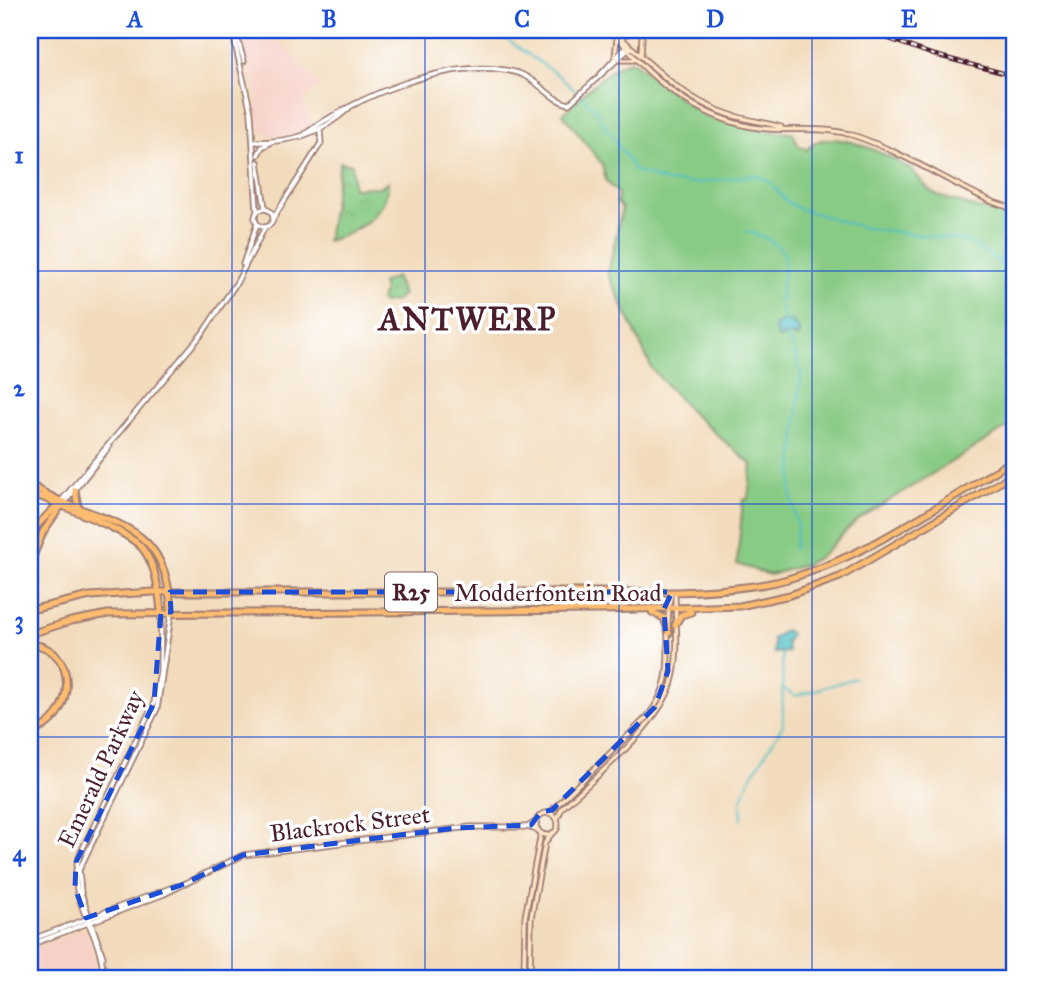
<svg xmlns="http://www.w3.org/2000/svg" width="1044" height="1008" font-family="'IM FELL Great Primer',serif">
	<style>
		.built { fill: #f7d1c7 }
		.grass { fill: #88cb84; stroke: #697558; stroke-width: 2 }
		.park { fill: url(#park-crowns); stroke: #697558; stroke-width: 2 }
		.water { fill: #50bfc5; stroke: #4d6f78; stroke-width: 2 }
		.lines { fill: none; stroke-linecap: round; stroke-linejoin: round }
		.stream { stroke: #50bfc5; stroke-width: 2 }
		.tertiary-casing { stroke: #9e7d74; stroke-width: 7 }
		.secondary-casing { stroke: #9e7d74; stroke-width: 7 }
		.primary-casing { stroke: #9e7d74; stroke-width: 9 }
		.tertiary { stroke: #fff; stroke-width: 3.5 }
		.secondary { stroke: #ffe4c6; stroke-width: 3.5 }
		.primary { stroke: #febc70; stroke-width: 5 }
		.rail-casing { stroke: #4a1f2b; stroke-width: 4.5 }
		.rail { stroke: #fff; stroke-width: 2; stroke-dasharray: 5; stroke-linecap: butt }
		.marked { fill: none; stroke: #1d4ed8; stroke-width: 5; stroke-dasharray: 14 9; stroke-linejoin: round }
		.grid { fill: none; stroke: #1d4ed8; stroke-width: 2; stroke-opacity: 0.55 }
		.labels { text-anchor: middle; stroke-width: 7; stroke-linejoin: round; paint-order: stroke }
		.shield { fill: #fff; stroke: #80626b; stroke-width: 2 }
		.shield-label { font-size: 23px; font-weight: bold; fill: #4a1f2b }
		.street-label { font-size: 24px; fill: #4a1f2b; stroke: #fff }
		.district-label { font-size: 32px; font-weight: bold; letter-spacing: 2px; fill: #4a1f2b; stroke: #fff }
		.neatline { fill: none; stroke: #1d4ed8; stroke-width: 2.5 }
		.grid-label { font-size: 23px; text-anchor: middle; font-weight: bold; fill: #1d4ed8 }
	</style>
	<defs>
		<pattern id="park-crowns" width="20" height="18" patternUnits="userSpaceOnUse" patternTransform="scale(1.75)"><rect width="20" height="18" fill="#88cb84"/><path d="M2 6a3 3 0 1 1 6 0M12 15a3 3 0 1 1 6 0" fill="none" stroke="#77ae72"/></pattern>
	</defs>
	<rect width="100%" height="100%" fill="#fff"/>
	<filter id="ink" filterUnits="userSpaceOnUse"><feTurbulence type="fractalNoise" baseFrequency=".0143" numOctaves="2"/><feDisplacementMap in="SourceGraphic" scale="14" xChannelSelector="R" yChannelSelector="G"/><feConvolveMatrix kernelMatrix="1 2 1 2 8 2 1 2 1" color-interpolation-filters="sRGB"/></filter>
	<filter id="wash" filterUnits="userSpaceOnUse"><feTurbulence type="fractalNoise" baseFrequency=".00686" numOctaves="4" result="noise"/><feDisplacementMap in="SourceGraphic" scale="28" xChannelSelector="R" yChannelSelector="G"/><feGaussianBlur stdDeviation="1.57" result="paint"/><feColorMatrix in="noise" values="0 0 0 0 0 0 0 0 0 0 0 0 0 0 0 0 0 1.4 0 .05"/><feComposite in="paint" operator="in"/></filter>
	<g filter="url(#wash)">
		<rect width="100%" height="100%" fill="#f2dbbc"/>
		<path class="built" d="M237,30H270L321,87L304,99V107L313,127L285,136L267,137L260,130L255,83Z
			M84,928L96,958V978H30V950Z"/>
		<path class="grass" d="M632,61C651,72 666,89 684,101C716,123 755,132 793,133L798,145L807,150C826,123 887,154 910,169C919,175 926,191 937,195C962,205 989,210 1014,219V423L856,521L822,555L807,564L770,575L737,564L743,500L748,499L752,465L692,413L652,369L608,274L622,208L617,203L618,193L606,181L602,164L563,114C577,100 613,62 632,61Z"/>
		<path class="park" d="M340,162L352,164L353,188L379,187L388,182C388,214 355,234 327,241Z
			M395,277L403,294L395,301L383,303L380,300L384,292L382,283Z"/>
		<path class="water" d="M782,321L793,322L799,330L798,338L789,335L778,338L774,326Z
			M785,630L791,635L786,642L788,652L774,653L773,639Z"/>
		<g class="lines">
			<path class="stream" d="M493,30L558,75L593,107L635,171L667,182L699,183L755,175L770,182L787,202L800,209L865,228L968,241L1014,272
				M746,231C817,252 766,275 785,322
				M789,335L787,339L793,346L801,374L791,494L797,525L794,550
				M784,689L796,696L855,678
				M742,820L741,802L748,782L783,725L782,654"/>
		</g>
	</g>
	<g filter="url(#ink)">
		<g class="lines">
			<defs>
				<path id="tertiary" d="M232,30L251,113L257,212
					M235,30L244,61
					M601,74L627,46
					M301,137C352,98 453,54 518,73C538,79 549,100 569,104L630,48
					M255,142C292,142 321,134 349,108
					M258,155L262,147L270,143
					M258,162L265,208
					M255 218a9 9 0 1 1 18 0a9 9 0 1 1-18 0Z
					M274,217L321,143L320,130
					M243,264L257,224
					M61,501L202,334L237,282L265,227
					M66,501L109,447
					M529,826L537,821
					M30,940L176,886
					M30,945L164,894L243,855L470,827H527L538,830
					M103,957L81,893L79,870L157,709L171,614
					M103,978C105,933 61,898 81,852L154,703L160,673L161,612"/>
				<path id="secondary" d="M613,30C645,77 700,120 759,128C789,132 819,126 849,134C898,149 946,181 993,202L1014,209
					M618,35C653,66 682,99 728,114C745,120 764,122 781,127
					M620,35L642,31
					M641,55L642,37
					M615,57L617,38
					M618,60H634
					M549,813L647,717C681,677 661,639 671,593
					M536 824a11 11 0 1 1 22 0a11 11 0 1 1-22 0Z
					M557,819L562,808C595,778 664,721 673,678C680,650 675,620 675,592
					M524,978L525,917L541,833
					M530,978L531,918L545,843L552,833"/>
				<path id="primary" d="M30,484C96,529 167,509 171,612
					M75,490L78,507
					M30,492C57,505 126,528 143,549C156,566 159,591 161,612
					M30,533L59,503
					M30,564L43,532L61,506
					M30,610L90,596L153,592H675C709,591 742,589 776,582C862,561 939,504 1014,460
					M652,612L664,618L669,633
					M675,625L681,615L691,612
					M30,634L71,621L108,614L603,610L740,606L790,595L840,577L1014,474
					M30,644C82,648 75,722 30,732"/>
			</defs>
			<use href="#tertiary" class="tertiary-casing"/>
			<use href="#secondary" class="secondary-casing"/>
			<use href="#primary" class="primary-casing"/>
			<use href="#tertiary" class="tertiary"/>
			<use href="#secondary" class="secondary"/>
			<use href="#primary" class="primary"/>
			<defs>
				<path id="rail" d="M864,30L931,54L1014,76"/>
			</defs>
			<use href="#rail" class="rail-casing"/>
			<use href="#rail" class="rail"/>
		</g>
	</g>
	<path class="marked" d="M170,592H672L664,609L668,671L655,707L552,810L541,812L531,825L456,828L243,855L184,884L86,918L75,888L76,862L154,703L161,612H171Z"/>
	<path class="grid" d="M232,30V978M425,30V978M619,30V978M812,30V978M30,271H1014M30,504H1014M30,737H1014"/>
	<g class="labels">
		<rect class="shield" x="385" y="572.5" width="52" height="39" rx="5"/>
		<g class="shield-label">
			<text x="411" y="600">R25</text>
		</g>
		<g class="street-label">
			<text x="558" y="601">Modderfontein Road</text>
			<text transform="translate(101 769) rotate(-65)" y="8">Emerald Parkway</text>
			<text transform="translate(350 824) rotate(-7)" y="8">Blackrock Street</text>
		</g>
		<g class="district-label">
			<text x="468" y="330">ANTWERP</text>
		</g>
	</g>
	<rect width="1044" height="1008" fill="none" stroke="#fff" stroke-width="77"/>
	<rect x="38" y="38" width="968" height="932" class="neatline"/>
	<g class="grid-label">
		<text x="135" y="27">A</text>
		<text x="329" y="27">B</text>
		<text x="522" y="27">C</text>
		<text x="715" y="27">D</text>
		<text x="909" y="27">E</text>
		<text x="19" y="163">1</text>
		<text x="19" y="396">2</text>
		<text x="19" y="628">3</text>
		<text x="19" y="861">4</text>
	</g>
</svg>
